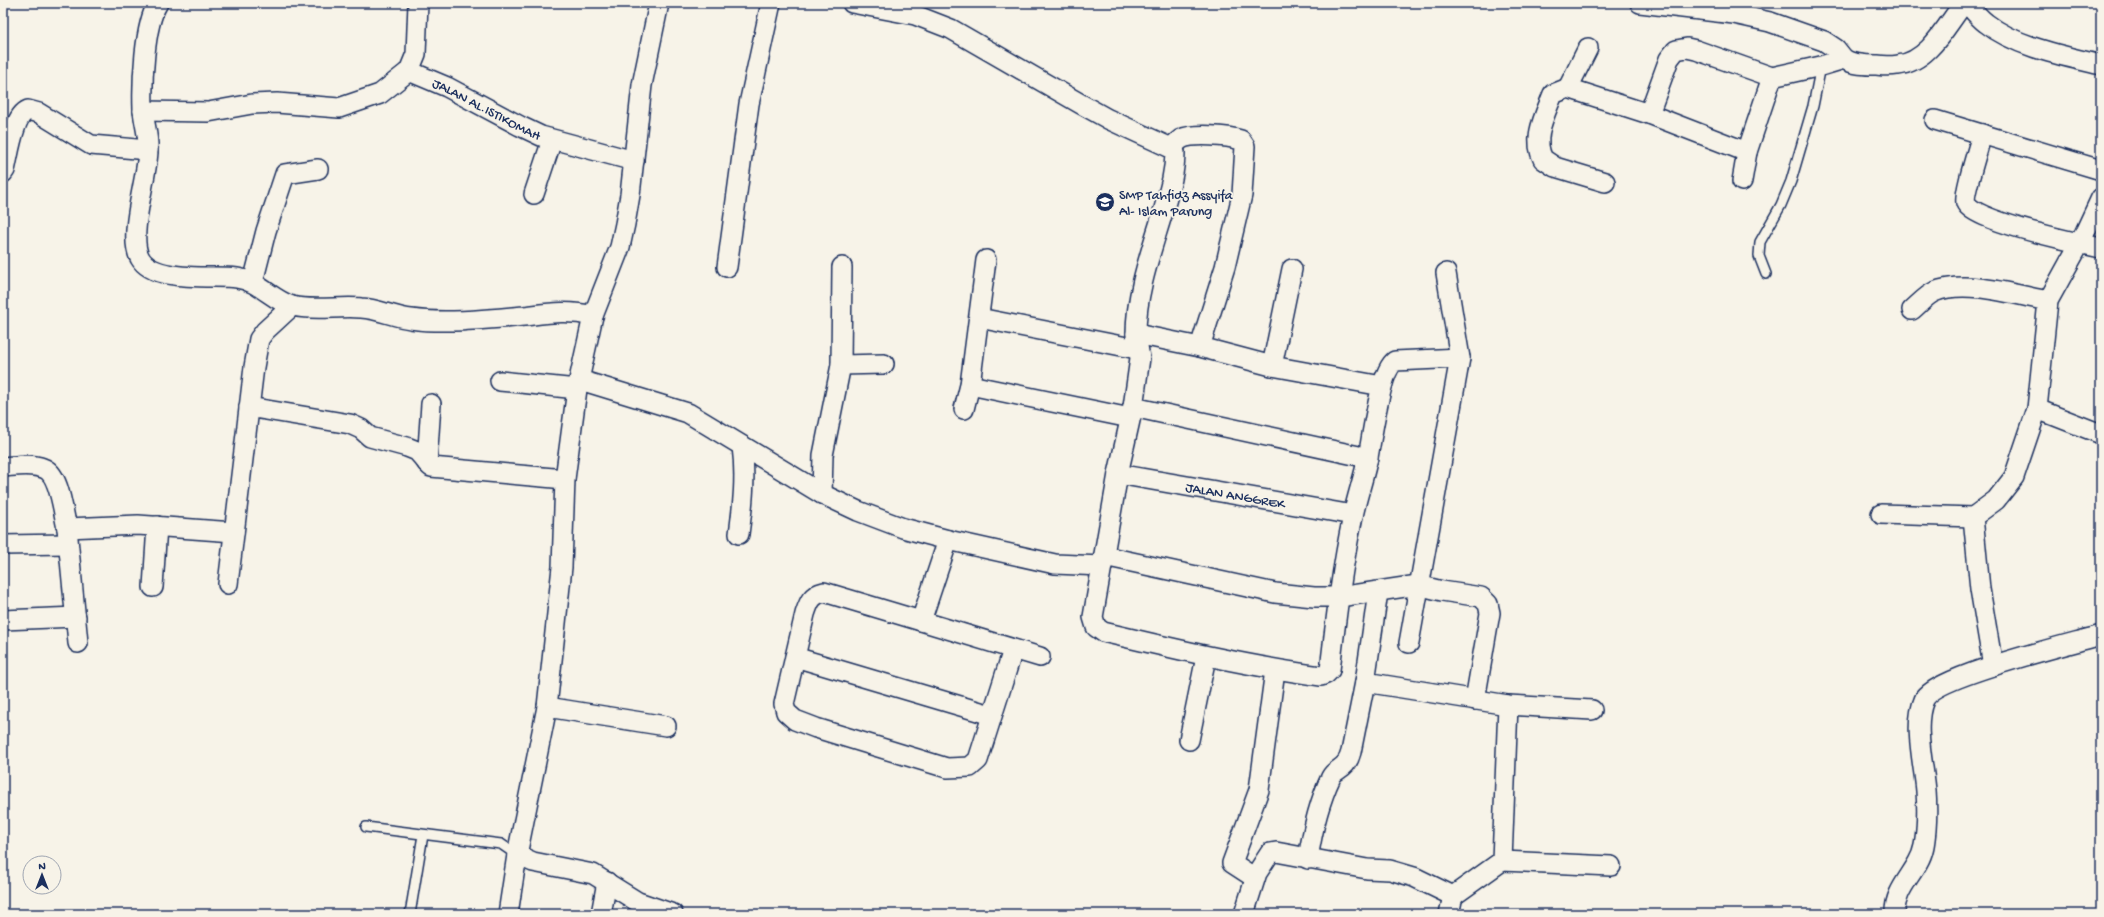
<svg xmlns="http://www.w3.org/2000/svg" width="2104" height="917" font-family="'Gochi Hand',sans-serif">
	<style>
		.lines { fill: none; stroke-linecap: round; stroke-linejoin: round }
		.lane-casing { stroke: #1b2f5e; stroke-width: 12 }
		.street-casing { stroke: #1b2f5e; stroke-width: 22 }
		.lane { stroke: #f7f3e8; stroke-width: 9 }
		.street { stroke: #f7f3e8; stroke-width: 19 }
		.labels { text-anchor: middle; stroke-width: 3.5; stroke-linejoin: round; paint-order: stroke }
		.street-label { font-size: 14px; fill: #1b2f5e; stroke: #f7f3e8 }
		.poi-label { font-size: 14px; fill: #1b2f5e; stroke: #f7f3e8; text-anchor: start }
	</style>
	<rect width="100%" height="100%" fill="#f7f3e8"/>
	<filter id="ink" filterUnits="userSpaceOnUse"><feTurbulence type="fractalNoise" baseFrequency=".025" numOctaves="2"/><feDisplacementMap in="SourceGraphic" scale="8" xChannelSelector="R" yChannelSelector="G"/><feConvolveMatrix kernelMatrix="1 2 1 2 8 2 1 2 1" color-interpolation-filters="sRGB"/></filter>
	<g filter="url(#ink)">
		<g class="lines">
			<defs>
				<path id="lane" d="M1766,274L1759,256L1760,242L1781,205L1791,181L1813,106L1821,66
					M366,827L501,844L517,855
					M410,914L423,835"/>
				<g id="street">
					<path d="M158,3C144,25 142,83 143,110C144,123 149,137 148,150C148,176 127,236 140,258C154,283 212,275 237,278C259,281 272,300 292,306C310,311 342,306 361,308C379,309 394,317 411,319C444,324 491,319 524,316C550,313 568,310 593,316"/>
					<path id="s1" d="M418,3L416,54L409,71L447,87L520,126L541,136L634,161"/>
					<path d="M852,3L915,15L951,29L1081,104L1108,119L1171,148L1175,152C1175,173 1169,191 1163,212C1151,252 1136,292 1136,334"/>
					<path d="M1640,3L1734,14L1770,22L1824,41L1836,49L1844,59"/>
					<path d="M1967,3C1973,10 1979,18 1986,23C2016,47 2064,56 2101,65"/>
					<path d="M1772,77L1821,66L1844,59C1853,65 1866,65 1877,65C1884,66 1892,66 1898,65C1929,62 1947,24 1964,3"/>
					<path d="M1568,88L1588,48"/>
					<path d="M143,111L208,112L252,104L277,103L339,108L380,94L409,71"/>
					<path d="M1649,114L1669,59L1676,50L1687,48L1696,50L1772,77L1747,152"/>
					<path d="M1935,120L2101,170"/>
					<path d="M1982,134C1979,146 1963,195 1966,203C1973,221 2079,243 2101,248"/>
					<path d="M1171,148C1174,145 1178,141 1181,139C1193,133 1228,136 1241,140L1245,146L1242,195L1225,267L1200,347"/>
					<path d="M3,173L5,170C9,155 13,116 28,110L39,113L91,145L148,150"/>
					<path d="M1605,182L1555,167L1543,159C1532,138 1545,115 1553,94L1568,88L1649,114L1747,152L1742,181"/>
					<path d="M534,194L552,140"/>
					<path d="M727,267L749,104L771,3"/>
					<path d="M253,282L266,231L285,174L318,169"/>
					<path d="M1912,310C1919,304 1927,295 1934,292C1965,279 2016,295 2048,301"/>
					<path d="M979,318L1137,349"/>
					<path d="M841,365L884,364"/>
					<path d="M1272,366L1292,269"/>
					<path d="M580,380L688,413L822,494L858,511L903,528L948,540L1055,564L1102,566"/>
					<path d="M500,381L577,389"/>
					<path d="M970,385L1130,418"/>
					<path d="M1382,386L1272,366L1200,347L1136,334L1140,358L1133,407L1118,474L1093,617L1096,627L1103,632C1175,649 1247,666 1321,676L1326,674L1330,670C1336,618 1342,567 1353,516C1357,496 1364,477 1368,457C1372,438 1380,371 1395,361L1460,358"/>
					<path d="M249,407L350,424L361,429L370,437L407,447L417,451L431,467L565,479"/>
					<path d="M1133,407L1368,458"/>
					<path d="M964,409L970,385L986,260"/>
					<path d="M2037,409L2101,434"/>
					<path d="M427,463L431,404"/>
					<path d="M3,467C16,466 31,463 43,468C60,473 63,513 67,528L138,525L234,532"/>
					<path id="s2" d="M1118,474L1353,515"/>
					<path d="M822,494L823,455L841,365L842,267"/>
					<path d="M1881,514L1973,517L1996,500L2014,477L2037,409L2048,301L2080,243L2101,198"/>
					<path d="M1973,517L1980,589L1993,666"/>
					<path d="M67,528L78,643"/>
					<path d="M739,534C743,504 746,476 742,446"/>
					<path d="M948,540L921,621L1040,657"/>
					<path d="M3,545L68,544"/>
					<path d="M1104,556L1275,593L1314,597H1339L1418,585L1442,591L1481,597L1488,604L1490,613L1475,700"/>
					<path d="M228,584L254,367L259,339L265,331L292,306"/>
					<path d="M153,587L157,526"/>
					<path d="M3,620L76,617"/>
					<path d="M921,621L824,592C811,595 809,602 805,614L784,704L786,712L795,720L816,728L947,768L970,767L978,760L1013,650"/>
					<path d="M1409,643L1460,358L1446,273"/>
					<path d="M795,657L991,715"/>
					<path d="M1365,682L1508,705L1592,710"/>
					<path d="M547,707L666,726"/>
					<path d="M1189,740L1206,657"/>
					<path d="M517,855L533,862L593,874L638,902L673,914"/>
					<path d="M1308,859C1312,833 1319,802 1331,777C1336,767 1346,771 1351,752L1365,682L1378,592"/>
					<path d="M1502,861L1611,866"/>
					<path d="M1255,878L1232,863L1259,790L1275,670"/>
					<path d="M1453,896L1502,861L1508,705"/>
					<path d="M508,914L517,855L547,707L562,567L565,479L577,389L593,316L620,247L625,224L630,195L642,85L659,3"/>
					<path d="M601,914L607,882"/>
					<path d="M1244,914L1257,873L1270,853L1276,852L1367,869L1390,870L1414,877L1453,896L1449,914"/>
					<path d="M1895,914C1894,893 1909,879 1918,862C1924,852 1925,841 1926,830C1927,817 1927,804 1926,791C1924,765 1913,725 1924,700C1934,676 2071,644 2101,635"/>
				</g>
			</defs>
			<use href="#lane" class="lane-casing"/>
			<use href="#street" class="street-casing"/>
			<use href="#lane" class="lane"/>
			<use href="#street" class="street"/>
		</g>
	</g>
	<defs>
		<symbol id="school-disc" viewBox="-11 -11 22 22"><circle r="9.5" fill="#1b2f5e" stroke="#f7f3e8"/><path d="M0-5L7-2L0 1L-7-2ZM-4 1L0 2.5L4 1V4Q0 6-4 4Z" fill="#fff"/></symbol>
	</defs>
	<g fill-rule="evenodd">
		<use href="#school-disc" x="1094" y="191" width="22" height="22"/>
	</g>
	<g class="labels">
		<g class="street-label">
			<text dy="5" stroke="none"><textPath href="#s1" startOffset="156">JALAN AL.ISTIKOMAH</textPath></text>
			<text dy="5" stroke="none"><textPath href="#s2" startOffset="119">JALAN ANGGREK</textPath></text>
		</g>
		<g class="poi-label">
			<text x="1119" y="199">SMP Tahfidz Assyifa<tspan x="1119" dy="16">Al- Islam Parung</tspan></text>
		</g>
	</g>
	<rect width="2104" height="917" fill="none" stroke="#f7f3e8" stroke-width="16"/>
	<rect x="8" y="8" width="2088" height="901" fill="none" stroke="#1b2f5e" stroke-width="1.5" filter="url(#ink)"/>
	<g transform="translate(42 875)"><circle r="19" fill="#f7f3e8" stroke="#9fa5b1"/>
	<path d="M0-3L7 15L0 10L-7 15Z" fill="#1b2f5e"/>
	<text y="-6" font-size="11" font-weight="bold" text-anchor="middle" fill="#1b2f5e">N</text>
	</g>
</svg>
